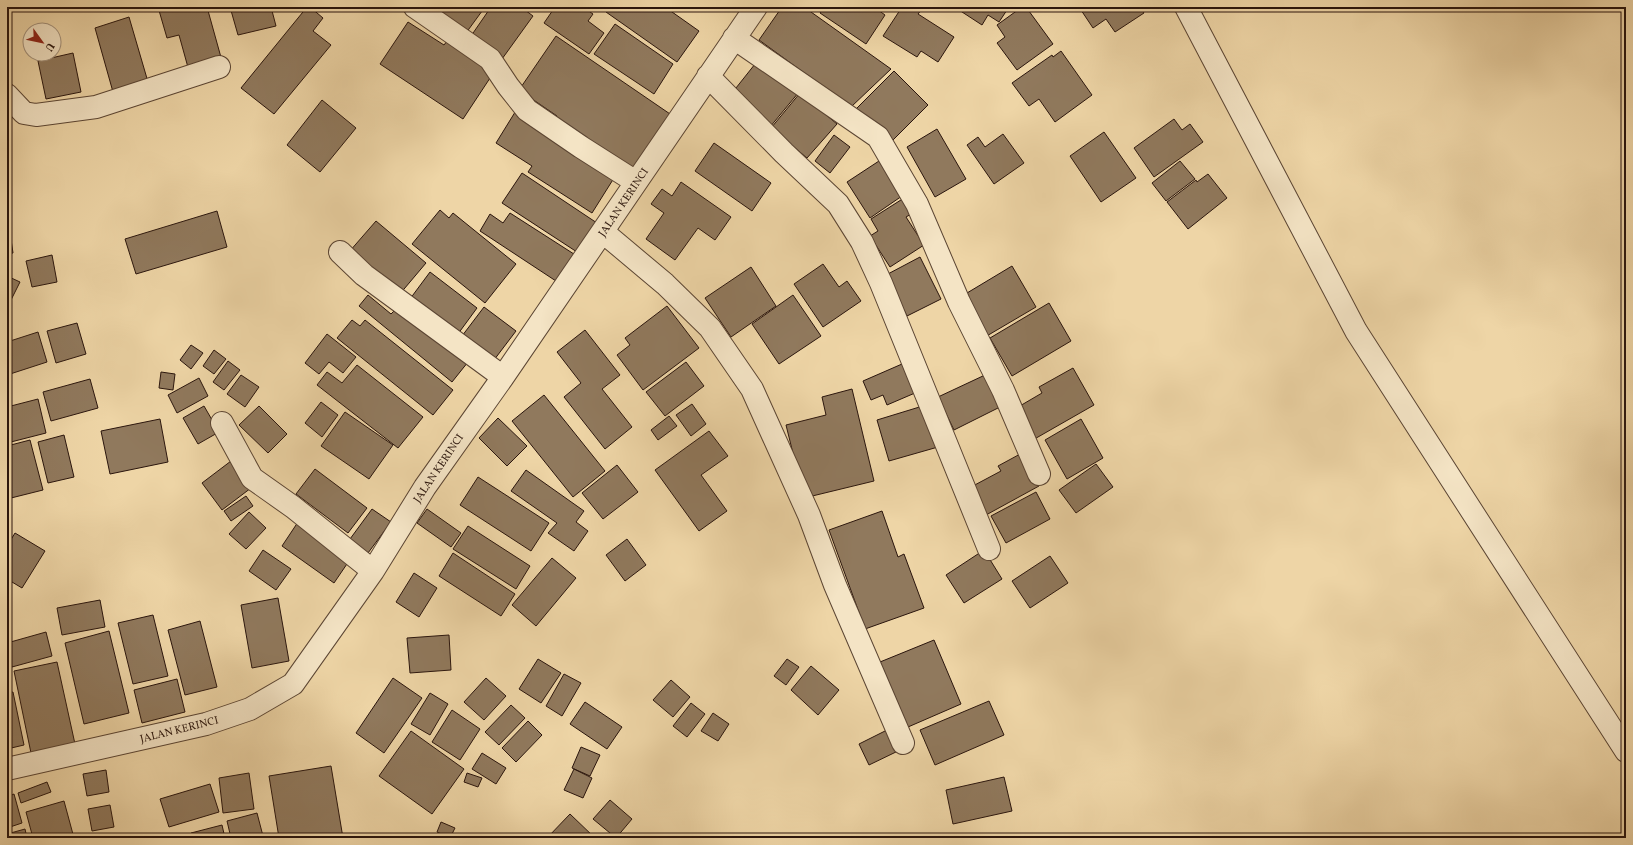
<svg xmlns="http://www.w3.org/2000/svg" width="1633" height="845" font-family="Vollkorn,serif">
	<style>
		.building { fill: #90795d; stroke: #2a150d }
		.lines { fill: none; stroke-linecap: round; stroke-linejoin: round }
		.minor-casing { stroke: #5b4533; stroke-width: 24 }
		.minor { stroke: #f4e4c5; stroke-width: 22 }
		.labels { text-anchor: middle; stroke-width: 3.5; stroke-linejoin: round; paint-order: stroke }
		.street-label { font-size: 11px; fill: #2a150d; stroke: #f4e4c5 }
	</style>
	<rect width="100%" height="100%" fill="#eed5a6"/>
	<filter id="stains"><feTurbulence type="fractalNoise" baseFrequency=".005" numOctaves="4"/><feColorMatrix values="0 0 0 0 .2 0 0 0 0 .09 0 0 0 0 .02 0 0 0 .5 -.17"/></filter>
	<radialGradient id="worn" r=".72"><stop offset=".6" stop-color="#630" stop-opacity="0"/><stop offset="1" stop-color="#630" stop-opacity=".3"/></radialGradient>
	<path class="building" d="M158,7H207L222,61L189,71L179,35L167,38Z
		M230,7H271L276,26L238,35Z
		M307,7H310L323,18L313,31L331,45L274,114L241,88Z
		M430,7H485L466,33Z
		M491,7H521L533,16L502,59L471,36Z
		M555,7H583L593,14L588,21L604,33L589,54L544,23Z
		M610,7H665L699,31L677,62L606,12Z
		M782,7H804L891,69L851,107L759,40Z
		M824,7H874L885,15L866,44L820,13Z
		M902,7H919L922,9L918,14L954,37L938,62L921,51L917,57L883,36Z
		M961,7H1009L999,22L988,15L982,25L959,10Z
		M1022,7H1026L1053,44L1017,70L997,43L1005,37L997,25Z
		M1079,7H1140L1144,13L1115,32L1106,19L1093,28Z
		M129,17L148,82L113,92L95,28Z
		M408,22L444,45L447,41L494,72L463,119L380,64Z
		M615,24L673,64L654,94L594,54Z
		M556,36L673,116L633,174L554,120L557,116L519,90Z
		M1061,51L1092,95L1055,122L1039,99L1029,106L1012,83L1052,55L1053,57Z
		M73,53L81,92L46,99L38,61Z
		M759,59L799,92L770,127L732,93Z
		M894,71L928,105L890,143L856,109Z
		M800,93L837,124L807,158L771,128Z
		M322,100L356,128L320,172L287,145Z
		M517,109L614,178L592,213L528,172L532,166L496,143Z
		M1174,119L1182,130L1190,124L1203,142L1154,177L1134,148Z
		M937,129L966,179L935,197L907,147Z
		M1104,132L1136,178L1101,202L1070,156Z
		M1003,134L1024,163L994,184L967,145L978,137L985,147Z
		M834,135L850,147L830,173L815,161Z
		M714,143L771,183L752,211L695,171Z
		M879,161L902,196L870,218L847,182Z
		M1180,161L1195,179L1166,201L1152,183Z
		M522,173L597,223L577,252L502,203Z
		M1208,174L1227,198L1188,229L1167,202L1196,180L1197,182Z
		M681,182L731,217L715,240L698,228L675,260L646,239L664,213L651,204L662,189L672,196Z
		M904,198L913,213L906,217L924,245L890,267L870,236L878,231L871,219Z
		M440,210L449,218L453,213L516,264L485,303L412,244Z
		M217,211L227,247L136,274L125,239Z
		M510,213L577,256L559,283L480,231L490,214L503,223Z
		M376,221L426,263L399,295L349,252Z
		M7,226H9L13,253L7,254Z
		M52,255L57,282L32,287L26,261Z
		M920,257L941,299L907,316L886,275Z
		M823,264L839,287L847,281L861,301L823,327L794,284Z
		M1012,266L1036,307L985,337L962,296Z
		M751,267L776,306L731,337L705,298Z
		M430,272L477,308L455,338L407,303Z
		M7,276L20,282L7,308Z
		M368,295L391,314L400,305L468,362L452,382L359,306Z
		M793,295L821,336L779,364L752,324Z
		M1049,303L1071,341L1012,376L990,338Z
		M667,306L699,348L643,390L617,355L630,345L625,338Z
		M484,307L516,331L494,360L462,336Z
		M352,320L360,326L365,320L453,390L433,415L337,338Z
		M77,323L86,354L56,363L47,331Z
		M585,330L620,375L602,389L632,427L605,449L564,397L581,383L557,352Z
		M38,332L47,362L7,375V342Z
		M327,334L356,357L343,373L329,362L319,374L305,363Z
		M191,345L203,353L191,369L180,360Z
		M214,350L226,359L214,374L203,366Z
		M228,361L240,370L224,390L213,382Z
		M686,362L704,386L665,416L646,392Z
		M902,364L915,393L887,405L883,395L871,400L863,381Z
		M357,365L423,417L398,448L317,385L327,372L342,383Z
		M1073,368L1094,405L1031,441L1013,410L1042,393L1039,387Z
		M161,372L175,374L173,390L159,388Z
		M241,375L259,387L245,407L227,394Z
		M985,375L1000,407L954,430L938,397Z
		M199,378L208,396L177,413L168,395Z
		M90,379L98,408L51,421L43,392Z
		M852,389L874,481L804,498L786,425L826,415L822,397Z
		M544,395L605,471L573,497L512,421Z
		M38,399L46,433L7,443V407Z
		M321,402L338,415L322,437L305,423Z
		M692,404L706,424L691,436L676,415Z
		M926,405L938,447L889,461L877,420Z
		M204,406L219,432L198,444L183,418Z
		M259,406L287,434L268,453L239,425Z
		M345,412L393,445L369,479L321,446Z
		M669,416L677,426L658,440L651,430Z
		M498,418L527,446L507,466L479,438Z
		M160,419L168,462L110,474L101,431Z
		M1081,419L1103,458L1067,479L1045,440Z
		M709,431L728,456L701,475L727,511L699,531L655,470Z
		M64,435L74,477L48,483L38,442Z
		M30,440L43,490L7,499V446Z
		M1022,453L1039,486L986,515L971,487L1001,471L998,466Z
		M231,461L251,488L222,510L202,483Z
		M1096,464L1113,487L1076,513L1059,490Z
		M617,465L638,492L603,519L582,493Z
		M315,469L367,508L348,533L296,494Z
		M526,470L584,511L576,522L588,531L574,551L548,533L557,523L511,491Z
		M478,477L549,523L531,551L460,505Z
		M1036,492L1050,519L1006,543L991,516Z
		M246,496L253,506L231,521L224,511Z
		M372,509L391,522L368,553L350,539Z
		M427,509L461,533L451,547L417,523Z
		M882,511L898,557L904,554L924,608L865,629L829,530Z
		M249,512L266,528L246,549L229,534Z
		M298,522L351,558L334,583L282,546Z
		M468,526L530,566L516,589L453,549Z
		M15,533L45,551L22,588L7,579V546Z
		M627,539L646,565L625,581L606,555Z
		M263,550L291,569L276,590L249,571Z
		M984,550L1002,579L964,603L946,575Z
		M453,553L515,594L501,616L439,576Z
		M1050,556L1068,583L1030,608L1012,581Z
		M552,558L576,578L536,626L512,605Z
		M414,573L437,588L419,617L396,602Z
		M278,598L289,661L252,668L241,605Z
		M100,600L105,627L62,635L57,608Z
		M153,615L168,676L133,684L118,623Z
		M200,621L217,687L185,695L168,630Z
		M109,631L129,713L84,724L65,643Z
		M46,632L52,656L12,667L7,649V643Z
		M449,635L451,670L410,673L407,638Z
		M934,640L961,704L908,727L880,662Z
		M538,659L561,673L541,703L519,689Z
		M787,659L799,667L786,685L774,676Z
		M57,662L75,744L31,753L14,671Z
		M811,666L839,690L818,715L791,690Z
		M564,674L581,683L562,716L546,706Z
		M393,678L422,698L384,753L356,733Z
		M486,678L506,696L484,720L464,702Z
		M177,679L185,712L142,723L134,690Z
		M671,680L690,697L673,717L653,700Z
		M13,692L24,745L7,749V693Z
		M430,693L448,704L430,735L411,724Z
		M989,701L1004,735L935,765L920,730Z
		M585,702L622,727L607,749L570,724Z
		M691,703L705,714L687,737L673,726Z
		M511,705L525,718L499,745L485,732Z
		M452,710L480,729L460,760L432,742Z
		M713,713L729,724L718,741L701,731Z
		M528,721L542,735L516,762L502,748Z
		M887,730L898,751L869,765L859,744Z
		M411,731L464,769L432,814L379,776Z
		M581,747L600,755L590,776L572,768Z
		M482,753L506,768L496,784L472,769Z
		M331,766L343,838H279L269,776Z
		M574,769L592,778L583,798L564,790Z
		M106,770L109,792L87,796L83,774Z
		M249,773L254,809L223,813L219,778Z
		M467,773L482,778L478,787L464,782Z
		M1004,777L1012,811L953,824L946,790Z
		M47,782L51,792L21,803L18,793Z
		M210,784L219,812L169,827L160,799Z
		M14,794L22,823L7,828V797Z
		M610,800L632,819L616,838L593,819Z
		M64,801L74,838H33L26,812Z
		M110,805L114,827L92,831L88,809Z
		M257,813L263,836L254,838H231L227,821Z
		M570,814L595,838H547Z
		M441,822L455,828L450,838L437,832Z
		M222,825L225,838H193L191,833Z
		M25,829L27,838H7V834Z"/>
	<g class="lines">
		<defs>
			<path id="minor" d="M415,7L490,59L508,86L527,110L581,147L636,182
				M1186,7L1356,331L1626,751
				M734,38L878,137L917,204L959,302L1003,390L1039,474
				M708,76L784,153L838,204L862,242L881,283L989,549
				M7,95L24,113L36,115L96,107L219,67
				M603,232L665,284L710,328L752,389L809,515L835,585L903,743
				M340,252L364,275L503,377
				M222,423L252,478L293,507L373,571
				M7,769L206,724L250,709L293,684L373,571L425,487L503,377L756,7"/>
		</defs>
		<use href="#minor" class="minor-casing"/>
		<use href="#minor" class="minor"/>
	</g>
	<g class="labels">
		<g class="street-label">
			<text transform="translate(623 202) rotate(-56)" y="4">JALAN KERINCI</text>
			<text transform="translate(438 468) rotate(-56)" y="4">JALAN KERINCI</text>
			<text transform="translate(179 729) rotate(-14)" y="4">JALAN KERINCI</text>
		</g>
	</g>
	<rect width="1633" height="845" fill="none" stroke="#eed5a6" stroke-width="24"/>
	<rect x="8" y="8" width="1617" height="829" fill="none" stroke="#2a150d" stroke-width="2"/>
	<rect x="12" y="12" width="1609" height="821" fill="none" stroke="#2a150d"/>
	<g transform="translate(42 42) rotate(123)"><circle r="19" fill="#f4e4c5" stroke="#a3917b"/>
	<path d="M0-3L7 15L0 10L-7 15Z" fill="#8f2418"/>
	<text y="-6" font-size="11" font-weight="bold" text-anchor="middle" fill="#2a150d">U</text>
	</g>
	<rect width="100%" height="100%" filter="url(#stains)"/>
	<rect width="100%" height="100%" fill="url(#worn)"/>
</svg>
